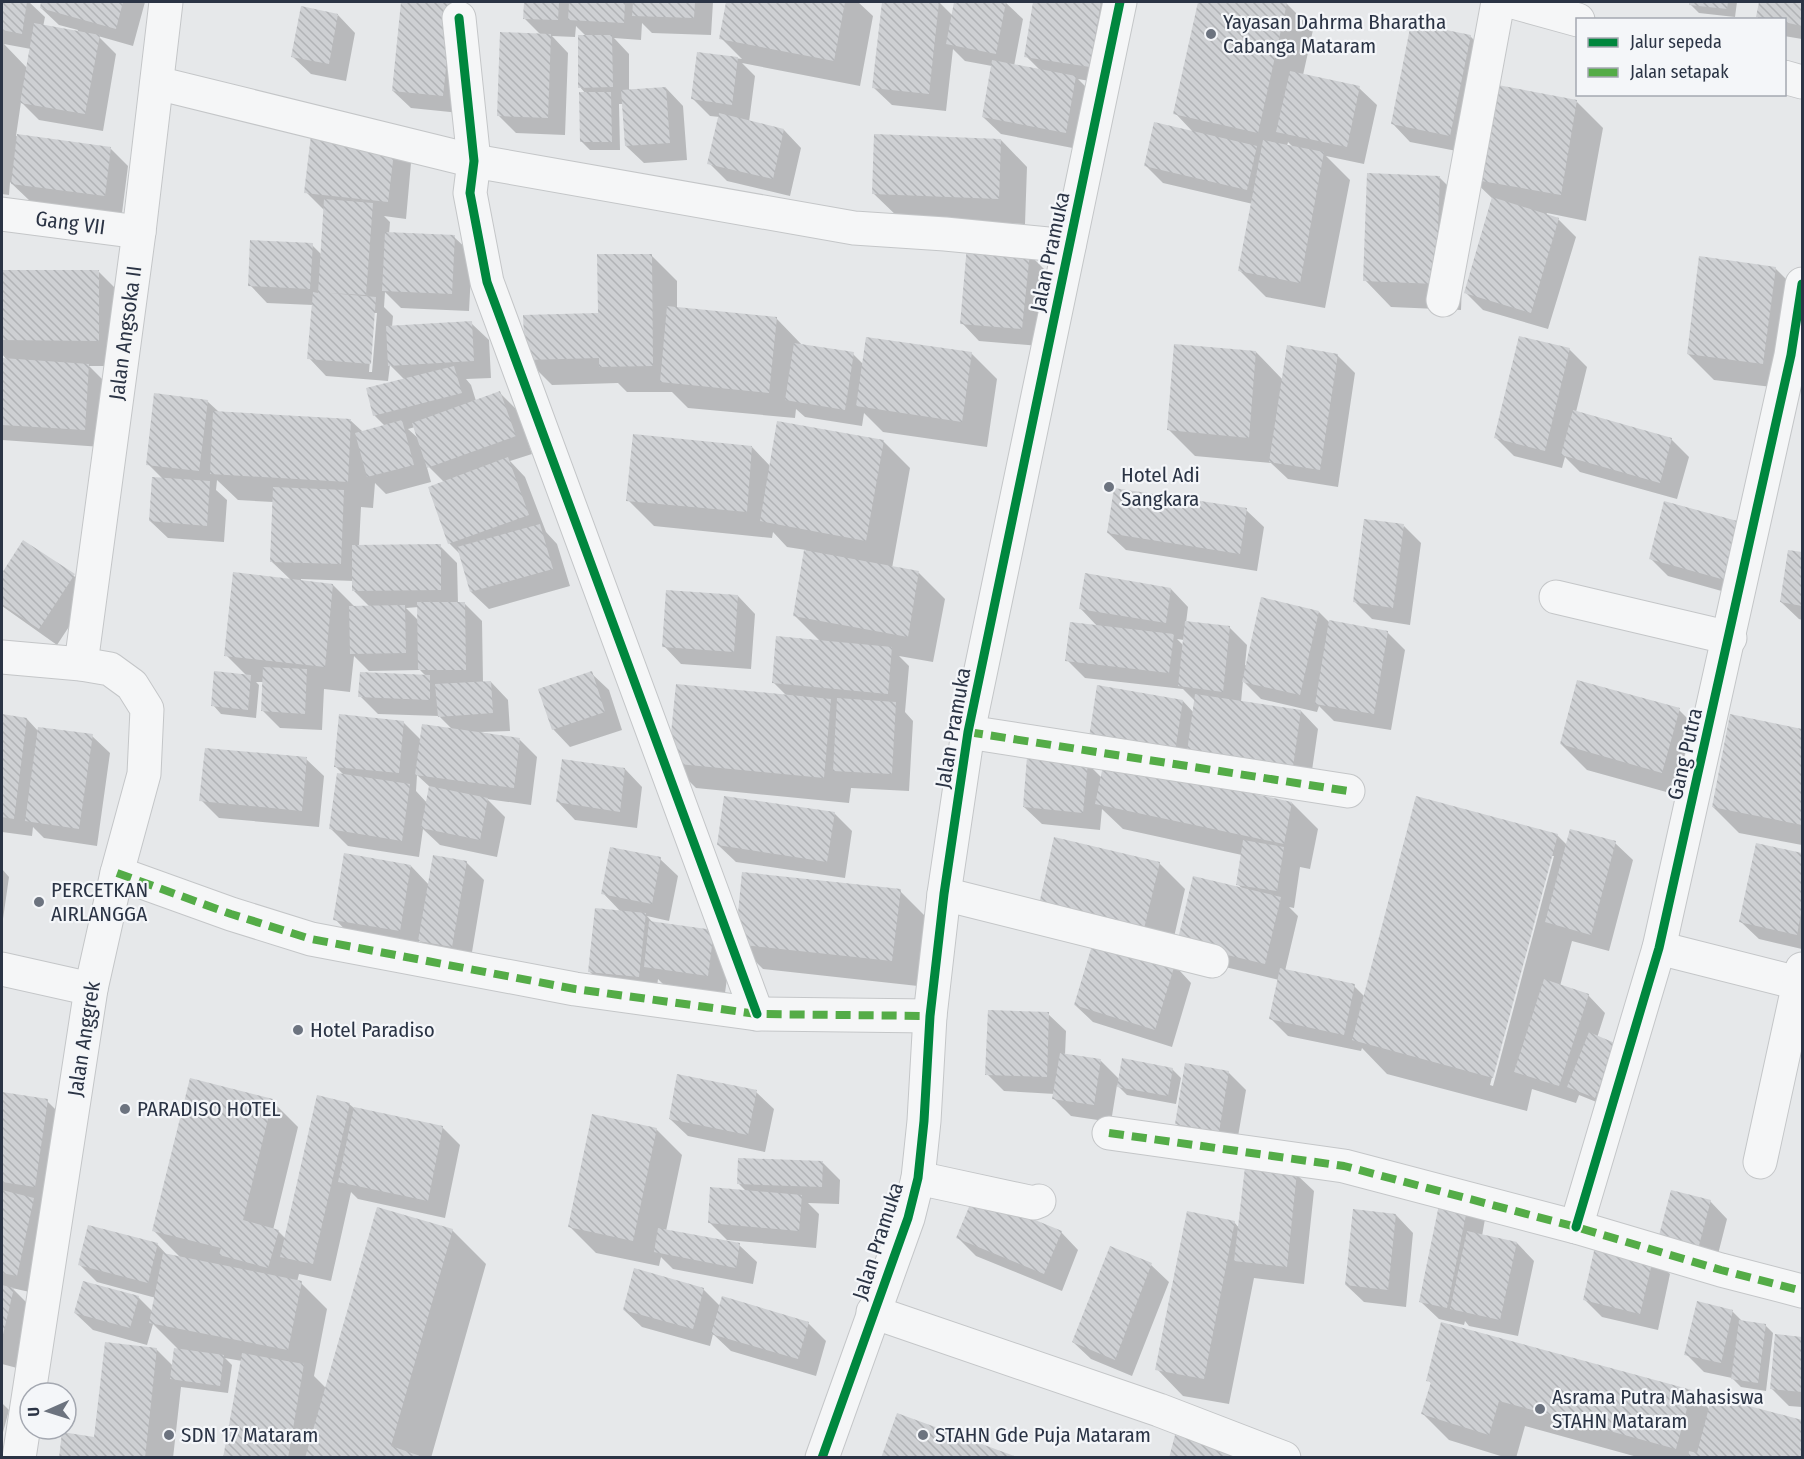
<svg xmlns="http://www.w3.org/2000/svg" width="1804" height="1459" font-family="'Fira Sans Condensed',sans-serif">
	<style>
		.shadow { fill: #0003; fill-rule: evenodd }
		.building { fill: url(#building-back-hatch) }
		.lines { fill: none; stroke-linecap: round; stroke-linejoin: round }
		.minor-casing { stroke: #c4c6c8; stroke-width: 35 }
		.tertiary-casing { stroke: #c4c6c8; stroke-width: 35 }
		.minor { stroke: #f5f6f7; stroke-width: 33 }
		.tertiary { stroke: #f5f6f7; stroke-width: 33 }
		.quiet { stroke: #54ac47; stroke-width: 8; stroke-dasharray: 15 8; stroke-linecap: butt }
		.cycleway-casing { stroke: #f4f6f9; stroke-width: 13 }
		.cycleway { stroke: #00873e; stroke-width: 9 }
		.poi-dot { fill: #6c737f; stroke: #f4f6f9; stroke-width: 2 }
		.labels { text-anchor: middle; stroke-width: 4.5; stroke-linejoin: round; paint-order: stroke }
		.poi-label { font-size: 21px; fill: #2b3445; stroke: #f4f6f9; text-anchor: start }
		.street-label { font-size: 21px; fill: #2b3445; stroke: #f4f6f9 }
	</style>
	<defs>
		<pattern id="building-back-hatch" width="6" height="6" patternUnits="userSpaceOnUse" patternTransform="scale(1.5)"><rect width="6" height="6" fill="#ced0d3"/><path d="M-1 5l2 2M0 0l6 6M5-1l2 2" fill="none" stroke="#b1b3b6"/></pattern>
	</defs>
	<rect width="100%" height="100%" fill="#e6e8ea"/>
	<path class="shadow" d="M2,2H29L45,17L43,27L77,33L78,30L59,25L41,8L43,2H145L133,46L98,36L116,54L103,131L39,120L21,102L16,136L110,148L128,166L122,213L30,201L10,182L9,195L2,194ZM4,44L31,49L27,68Z
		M403,2H464L471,9L460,113L411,108L393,91Z
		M520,2H713L711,35L652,33L642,23L641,40L614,38L629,54V90L666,88L683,106L687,160L644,163L626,146L624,104H619L620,150H590L581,141L586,94L580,87L586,36L576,26L575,37L552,36L568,53L565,135L516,133L499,116L541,35L524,18L525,2Z
		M728,2H858L873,16L860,86L742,63L755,76L749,122L784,130L801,148L790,196L727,181L709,163L720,117L710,116L692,98L698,53L742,59L721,38Z
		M883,2H939L953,16L956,2H1005L1023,19L1014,66L1040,70L1026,56L1034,2H1121L1107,84L1078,79L1093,94L1083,150L1001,134L983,117L992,66L965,61L953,49L946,111L892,105L874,88Z
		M1200,2H1275L1287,4L1313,30L1303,75L1359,88L1377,105L1364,164L1326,156L1350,180L1325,308L1266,297L1240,271L1253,204L1163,183L1146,166L1194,133L1175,113ZM1288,142L1294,148L1287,146Z
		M1691,2H1737L1735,17L1699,13L1690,4Z
		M1760,2H1802V39L1784,36V20H1760L1757,16Z
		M338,15L355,33L346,81L311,74L293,57Z
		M1470,36L1487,53L1467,153L1410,142L1393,124Z
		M1577,102L1603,128L1586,221L1547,213L1546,215L1558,219L1576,237L1548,329L1483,310L1465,292L1493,199L1471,178Z
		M1001,140L1027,167L1025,224L900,219L873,193Z
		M394,145L411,163L406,219L384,216L390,222L389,234L454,237L472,254L469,311L401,308L385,292L384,307L393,316L392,327L471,323L489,340L491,378L466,379L471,385L476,401L500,393L517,410L532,454L510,461L525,477L546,532L557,544L570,586L489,609L471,592L461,555L449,543L444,482L426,464L431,482L386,494L375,483L373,508L361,507L359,546H440L457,563L458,604H465L482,621L483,683L491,682L508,700L510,731L479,732L520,740L537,757L531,805L487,799L505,817L497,857L440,845L423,829L419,857L348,846L331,829L344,775L335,766L403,722L422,741L453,730L439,716L378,714L360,696L426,676L420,670L369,671L354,656L350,692L324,689L322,730L280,728L263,711L264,682H256L259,685L256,718L221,714L213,705L247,676L226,655L291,580L271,561L273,502L238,500L217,480L216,490L227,500L224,542L168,538L150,521L163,479L148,464L207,401L219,412L350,420L363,432L385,426L374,415L405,380L390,365L388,381L326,376L309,358L313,305L267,303L250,285L312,245L322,255L324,210L306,192ZM374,313H377L372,372H369ZM415,427L419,439L408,429ZM301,579L354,581V591L370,607H355L333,585L301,581ZM419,607V621L406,608ZM417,775L430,787L427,803L416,791Z
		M1439,177L1465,203L1461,310L1391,307L1365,280Z
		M1029,254L1046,271L1040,346L979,341L962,323Z
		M651,255L677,281V308L776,318L802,345L853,354L863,364L971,353L997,379L987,447L883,432L864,413L862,426L805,417L796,409L795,418L688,408L672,392H627L618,383L552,385L526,359L600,314Z
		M1775,268L1801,294L1789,389L1714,380L1688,354Z
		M2,271L99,272L125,298V366H89L106,383L102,447L2,440V360H7L2,354Z
		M1569,349L1587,367L1576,412L1671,439L1689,457L1677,499L1580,472L1565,457L1562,468L1514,456L1496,438Z
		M1256,352L1283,380L1337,355L1355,373L1338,487L1288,479L1271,463L1195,456L1169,430Z
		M884,442L910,468L892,568L919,573L945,599L933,662L899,656L909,666L905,712L913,721L909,791L851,788L849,803L696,788L670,762L787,696L774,683L820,641L794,615L806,550L787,547L773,532L772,538L654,526L628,500L752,447L771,467Z
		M1665,503L1743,597L1668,576L1650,558Z
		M1246,510L1264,527L1257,571L1126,550L1108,533Z
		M1404,526L1421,543L1410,625L1372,619L1355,602Z
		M24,542L74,576L91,593L57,645L2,606V576Z
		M1789,552L1802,554V620L1799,619L1781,602Z
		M1171,589L1188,607L1186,623L1229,627L1247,645L1245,665L1247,666L1319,612L1330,623L1387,632L1405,650L1391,730L1334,721L1319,706L1317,712L1261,699L1243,681L1241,702L1301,711L1318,729L1309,791L1108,761L1183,701L1194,713L1196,702L1183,689L1085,678L1067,660L1098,627L1080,608ZM1177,639L1184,640V646Z
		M738,596L755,614L751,669L681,664L664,646Z
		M591,673L609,690L622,730L570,747L553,729Z
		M1679,710L1705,736L1688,798L1587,770L1561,744Z
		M2,716L27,719L39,732L92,736L110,753L97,846L44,838L33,827L32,836L2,832Z
		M1731,716L1802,730V845L1739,833L1713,807Z
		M306,759L324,776L319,827L219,818L201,800Z
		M1087,763L1102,778L1292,803L1318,829L1310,869L1300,867L1294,908L1289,907L1298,916L1285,971L1354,986L1365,997L1557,835L1567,845L1615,843L1633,860L1609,951L1572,941L1560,986L1588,995L1605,1013L1597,1038L1616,1045L1604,1105L1579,1095L1576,1103L1532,1089L1527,1111L1387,1074L1362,1048L1361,1051L1288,1036L1271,1019L1279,980L1196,960L1243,889L1237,884L1242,855L1123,829L1102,809L1100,830L1042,824L1024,807ZM1550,856H1554L1493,1086L1490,1085Z
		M625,769L642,787L637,828L575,820L558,802Z
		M834,813L852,831L845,878L736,862L718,845Z
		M1757,845L1802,855V949L1759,939L1741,922Z
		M660,859L678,876L669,921L647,916L654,924L713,931L731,949L725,993L663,984L658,979L656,994L607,989L589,971L621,912L603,893Z
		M466,862L484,880L470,964L437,958L419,940L418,948L352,937L335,919L411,866L429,885Z
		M1159,863L1185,889L1169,959L1191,983L1172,1047L1093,1022L1075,1005Z
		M2,869L9,877L2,926Z
		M900,891L926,917L918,986L763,969L737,943Z
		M1048,1014L1066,1031L1065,1055L1101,1061L1120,1080L1172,1069L1181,1078L1176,1104L1127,1095L1117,1085L1111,1122L1071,1116L1054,1099L1055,1094L1004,1091L987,1074Z
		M1228,1072L1246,1090L1236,1148L1194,1141L1177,1124Z
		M756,1092L774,1109L765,1152L688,1136L670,1119Z
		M2,1093L47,1101L73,1127L34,1293L12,1288L31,1307L17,1368L2,1364Z
		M272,1101L298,1127L273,1230L278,1231L286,1239L349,1104L354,1108L443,1128L460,1145L445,1218L358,1199L351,1192L331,1281L299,1274L297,1282L301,1283L327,1309L314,1376L327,1389L452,1230L486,1264L431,1458H224L242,1361L225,1358L232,1365L228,1393L181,1387L173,1458H60L95,1438L156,1349L173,1366L179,1350L153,1324L147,1345L93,1330L75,1313L138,1297L153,1312L156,1298L97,1282L80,1265L157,1244L168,1256L181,1258L153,1230Z
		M656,1129L682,1155L666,1231L739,1245L757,1262L753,1284L673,1269L661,1257L659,1266L596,1253L570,1227Z
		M822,1162L840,1180L839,1204L808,1203L819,1214L816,1248L727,1240L709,1222L747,1192L739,1184Z
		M1296,1174L1314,1191L1304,1284L1254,1278L1229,1404L1183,1396L1157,1369L1234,1222L1239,1228Z
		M1442,1196L1485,1219L1482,1236L1517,1243L1534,1261L1518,1336L1469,1326L1465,1321L1464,1325L1439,1319L1421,1302Z
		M1710,1201L1727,1219L1715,1266L1677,1256Z
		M1396,1215L1413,1233L1406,1307L1364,1302L1346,1285Z
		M1061,1232L1078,1250L1062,1291L976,1256L958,1238Z
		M1111,1248L1151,1265L1169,1282L1132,1376L1091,1359L1073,1342Z
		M1653,1257L1670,1274L1658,1330L1602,1317L1585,1300Z
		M703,1289L721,1307L808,1323L826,1341L816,1376L731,1351L713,1334L710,1346L642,1327L624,1310Z
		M1732,1311L1743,1322L1765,1325L1773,1333L1766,1391L1741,1387L1732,1378L1704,1372L1686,1354Z
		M1776,1336L1802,1338V1407L1789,1406L1771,1388Z
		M1428,1380L1691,1391L1710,1410L1713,1398L1802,1422V1458H1641L1525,1426L1516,1458H1507L1449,1440L1423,1414L1432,1384Z
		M2,1403L9,1410L2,1436Z"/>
	<path class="building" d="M2,2H27L22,34L2,30Z
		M41,2H123L116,29L40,8Z
		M401,2H453L443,96L392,91Z
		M524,2H559L558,20L523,19Z
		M569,2H625L624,23L568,20Z
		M633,2H695L694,18L632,16Z
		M726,2H845L834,61L719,39Z
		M882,2H939L929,94L872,88Z
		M954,2H1006L996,54L946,44Z
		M1033,2H1101L1090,67L1024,57Z
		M1198,2L1287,3L1258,133L1173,114Z
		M1689,2H1728L1727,9L1689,5Z
		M1759,2H1802V26L1784,22V20L1756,17Z
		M301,6L338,14L329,64L291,57Z
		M34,23L100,35L85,114L20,103Z
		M1411,23L1471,35L1450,136L1391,124Z
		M500,32L551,34L548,118L497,116Z
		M578,35H612L613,87L578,88Z
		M697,52L738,57L732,105L691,99Z
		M992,60L1076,76L1066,133L982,117Z
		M1290,71L1360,86L1347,147L1276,132Z
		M1487,83L1577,100L1561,195L1470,179Z
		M666,87L670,143L625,146L621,90Z
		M579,92H611L612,142H580Z
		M719,113L784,129L773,179L707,164Z
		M1154,122L1257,146L1247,190L1144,166Z
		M17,134L111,147L105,196L11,184Z
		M874,134L1001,139L999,199L872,194Z
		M311,135L395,144L388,202L304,193Z
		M1263,140L1324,152L1300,283L1238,271Z
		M1367,173L1440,176L1436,284L1363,281Z
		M1492,197L1559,218L1531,313L1464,293Z
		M324,199L373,203L366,295L328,293L376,297L371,364L307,359L313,292L318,293Z
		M385,232L455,235L452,294L382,291Z
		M250,240L313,243L310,289L248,286Z
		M967,246L1030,252L1022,329L960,324Z
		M597,254H652L653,366L599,367V358L525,360L523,315L598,313Z
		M1699,256L1776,267L1763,364L1687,354Z
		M2,270H99V341L2,340Z
		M667,306L777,317L769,393L660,382Z
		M472,321L474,361L388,366L386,326Z
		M1519,336L1570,348L1545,451L1494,438Z
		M866,337L972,352L962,422L856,406Z
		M794,343L854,352L845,410L785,400Z
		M1174,344L1256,351L1249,438L1167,430Z
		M1287,345L1338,354L1320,470L1269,462Z
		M2,358L89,364L85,430L2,425Z
		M454,366L462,393L373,416L366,388Z
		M500,391L516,436L427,468L412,423Z
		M154,393L208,400L199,471L146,465Z
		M1573,410L1672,438L1660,483L1561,455Z
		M213,411L351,419L348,482L210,474Z
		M402,420L414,465L367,477L355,433Z
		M777,421L884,440L866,541L760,521Z
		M633,434L752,446L747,512L626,501Z
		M508,457L529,515L448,544L428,487Z
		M152,477L210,481L207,526L149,521Z
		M273,487L344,490L341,564L270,562Z
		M1114,488L1247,508L1240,554L1107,533Z
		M1664,501L1741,522L1725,580L1649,559Z
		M1364,519L1404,524L1393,608L1353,602Z
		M540,524L553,569L470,592L457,547Z
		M23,540L75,574L39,629L2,604V573Z
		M441,544V590L352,591V545Z
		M804,550L919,571L908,637L793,616Z
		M1788,550L1802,552V606L1780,602Z
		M233,572L333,584L325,667L224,656Z
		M1085,573L1171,588L1166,623L1079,609Z
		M666,590L738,595L734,652L662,647Z
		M1261,597L1319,611L1300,695L1242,682Z
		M417,602H465L466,670H418Z
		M405,605L406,653L350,654L349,606Z
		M1329,620L1388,631L1374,714L1315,704Z
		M1185,621L1230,626L1223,692L1178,686Z
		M1070,622L1174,634L1169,673L1065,661Z
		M776,636L892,647L888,694L772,683Z
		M263,667L307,669L305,714L261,711Z
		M214,671L251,675L248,710L211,706Z
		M592,671L605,712L552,730L538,689Z
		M360,672L430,675V700L358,697Z
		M1577,680L1680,708L1662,773L1560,744Z
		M491,681L493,713L438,717L435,684Z
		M676,684L831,699L824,778L668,763Z
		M1097,685L1183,700L1174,758L1088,744Z
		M1195,694L1301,710L1292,774L1186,759Z
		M837,698L896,702L892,774L833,771Z
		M2,714L27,718L14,819L2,817Z
		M339,714L404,721L399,773L334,767Z
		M1730,714L1802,729V825L1712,807Z
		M422,724L520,738L514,788L415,775Z
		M38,727L93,734L79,829L25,821Z
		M205,748L307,757L302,811L199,801Z
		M1027,757L1088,762L1083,813L1023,807Z
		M562,759L625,768L620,812L556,802Z
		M1104,761L1292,802L1284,844L1095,804Z
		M337,773L410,784L402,841L329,829Z
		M429,786L488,798L480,840L421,828Z
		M724,796L835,812L827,862L717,845Z
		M1416,796L1558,834L1493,1078L1352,1040Z
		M1570,829L1616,841L1591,935L1545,922Z
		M1054,837L1160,862L1143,933L1038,909Z
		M1243,840L1284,847L1277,891L1236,885Z
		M1756,843L1802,853V908L1797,935L1739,922Z
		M610,847L661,857L652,904L601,894Z
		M344,853L411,865L400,931L333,920Z
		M433,855L467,861L452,947L418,941Z
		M742,872L901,889L892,961L735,944Z
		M1193,876L1281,897L1265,964L1177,943Z
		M595,908L646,913L639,977L588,972Z
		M649,921L714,930L708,976L644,967Z
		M1094,939L1175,964L1155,1030L1074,1005Z
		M1280,968L1355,984L1344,1035L1269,1019Z
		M1544,979L1589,994L1559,1086L1514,1072Z
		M988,1010L1049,1012L1047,1077L985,1075Z
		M1589,1032L1617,1044L1595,1098L1567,1087Z
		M1060,1053L1101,1059L1094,1105L1052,1099Z
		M1122,1058L1173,1068L1168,1096L1117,1087Z
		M1185,1063L1229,1071L1219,1132L1175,1124Z
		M677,1074L757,1090L748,1135L669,1119Z
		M190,1078L273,1099L243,1220L279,1230L268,1268L219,1255L221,1248L152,1231Z
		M2,1092L48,1099L35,1187L2,1182Z
		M317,1095L350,1103L313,1264L280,1257Z
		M354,1107L443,1126L428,1201L338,1182Z
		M592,1114L657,1128L633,1241L568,1227Z
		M738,1158L823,1161L822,1187L737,1184Z
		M1245,1167L1297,1172L1287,1267L1234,1261Z
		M710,1187L802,1195L799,1231L708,1223Z
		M2,1190L34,1198L17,1276L2,1273Z
		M1671,1190L1711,1200L1698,1249L1658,1239Z
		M974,1195L1062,1231L1044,1274L956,1238Z
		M1441,1195L1469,1200L1447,1308L1419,1302Z
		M377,1207L453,1229L391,1446L426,1458H305Z
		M1353,1209L1396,1214L1388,1290L1345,1285Z
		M1187,1211L1235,1221L1204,1379L1155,1370Z
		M88,1225L158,1243L148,1283L78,1265Z
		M658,1228L740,1243L736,1268L654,1252Z
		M1467,1231L1517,1242L1500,1320L1450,1309Z
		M1596,1242L1654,1255L1640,1314L1583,1300Z
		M1110,1246L1152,1263L1115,1360L1072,1342Z
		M163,1253L302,1281L288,1350L149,1323Z
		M634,1268L704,1288L693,1329L623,1310Z
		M83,1281L139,1296L130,1328L74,1313Z
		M2,1285L14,1288L2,1339Z
		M722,1296L809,1322L798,1359L711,1334Z
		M1697,1301L1733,1310L1721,1363L1684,1355Z
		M1739,1320L1766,1324L1758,1383L1731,1379Z
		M1441,1322L1692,1390L1676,1449L1499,1401L1489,1435L1421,1414L1431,1382L1426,1381Z
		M1775,1334L1802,1337V1392L1770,1389Z
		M105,1342L157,1348L145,1458H59L62,1432L94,1437Z
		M174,1348L224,1355L220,1386L170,1379Z
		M242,1353L304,1364L288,1458H223Z
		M1712,1396L1802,1420V1458H1688L1689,1451L1697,1453Z
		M897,1413L1017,1457V1458H881Z
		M1175,1435L1238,1453L1237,1458H1169Z"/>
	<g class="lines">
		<defs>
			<g id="minor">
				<path d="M459,18L474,161L470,193L487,282L757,1014"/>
				<path d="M157,83L474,161L854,228L945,234L1069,246"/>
				<path id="s1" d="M2,214L139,232"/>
				<path d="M1443,300L1498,2"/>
				<path d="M1556,597L1730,638"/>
				<path d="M2,657L81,664L110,669L132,685L147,709L144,774L117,873L91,989L19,1458"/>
				<path id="s2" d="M81,664L139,232L166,2"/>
				<path d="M968,732L1348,791"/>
				<path d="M117,873L231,914L311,939L575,989L757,1014L930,1016"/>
				<path d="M944,894L1212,961"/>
				<path d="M1659,948L1802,984"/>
				<path d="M2,969L91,989"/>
				<path d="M1109,1133L1344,1166L1576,1227L1721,1270L1802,1291"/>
				<path d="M1760,1162L1802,969"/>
				<path d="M918,1178L1034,1203L1039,1201"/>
				<path d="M1576,1227L1659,948L1791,355L1802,284"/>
				<path d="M873,1312L1159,1410L1284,1458"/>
			</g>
			<path id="tertiary" d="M1513,2L1578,20
				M1784,77L1802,82
				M822,1458L908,1218L918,1178L924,1121L930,1016L944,894L968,732L1120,2"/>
		</defs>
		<use href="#minor" class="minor-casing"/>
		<use href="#tertiary" class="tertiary-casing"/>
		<use href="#minor" class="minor"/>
		<use href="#tertiary" class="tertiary"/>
		<path class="quiet" d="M968,732L1348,791
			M117,873L231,914L311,939L575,989L757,1014L930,1016
			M1109,1133L1344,1166L1576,1227L1721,1270L1802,1291"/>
		<defs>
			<path id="cycleway" d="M459,18L474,161L470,193L487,282L757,1014
				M1576,1227L1659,948L1791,355L1802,284
				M822,1458L908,1218L918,1178L924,1121L930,1016L944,894L968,732L1120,2"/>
		</defs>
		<use href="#cycleway" class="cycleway-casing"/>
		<use href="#cycleway" class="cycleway"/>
	</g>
	<g class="poi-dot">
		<circle cx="1211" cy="34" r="6"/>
		<circle cx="1109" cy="487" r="6"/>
		<circle cx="39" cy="902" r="6"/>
		<circle cx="298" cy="1030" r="6"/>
		<circle cx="125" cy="1109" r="6"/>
		<circle cx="1540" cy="1409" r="6"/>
		<circle cx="169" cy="1435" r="6"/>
		<circle cx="923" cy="1435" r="6"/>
	</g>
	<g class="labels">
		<g class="poi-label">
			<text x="1223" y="29">Yayasan Dahrma Bharatha<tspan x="1223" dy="24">Cabanga Mataram</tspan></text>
			<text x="1121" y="482">Hotel Adi<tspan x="1121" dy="24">Sangkara</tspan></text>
			<text x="51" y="897">PERCETKAN<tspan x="51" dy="24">AIRLANGGA</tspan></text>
			<text x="310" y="1037">Hotel Paradiso</text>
			<text x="137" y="1116">PARADISO HOTEL</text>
			<text x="1552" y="1404">Asrama Putra Mahasiswa<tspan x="1552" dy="24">STAHN Mataram</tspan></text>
			<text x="181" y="1442">SDN 17 Mataram</text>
			<text x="935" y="1442">STAHN Gde Puja Mataram</text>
		</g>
		<g class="street-label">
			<text dy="7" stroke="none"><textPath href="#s1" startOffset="69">Gang VII</textPath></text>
			<text transform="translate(1050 252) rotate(-78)" y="7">Jalan Pramuka</text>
			<text dy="7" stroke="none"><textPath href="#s2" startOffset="334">Jalan Angsoka II</textPath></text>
			<text transform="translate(953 728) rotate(-80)" y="7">Jalan Pramuka</text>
			<text transform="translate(1685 754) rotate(-77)" y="7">Gang Putra</text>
			<text transform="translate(84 1039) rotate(-81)" y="7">Jalan Anggrek</text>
			<text transform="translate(878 1241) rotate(-72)" y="7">Jalan Pramuka</text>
		</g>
	</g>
	<rect width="1804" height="1459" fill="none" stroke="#2b3445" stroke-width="6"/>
	<rect x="1576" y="18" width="210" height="78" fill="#f4f6f9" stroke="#a4a8b1" stroke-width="1.5"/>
	<rect x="1588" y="38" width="30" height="9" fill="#00873e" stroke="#a4a8b1" stroke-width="1.5"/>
	<text x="1630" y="48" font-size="18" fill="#2b3445">Jalur sepeda</text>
	<rect x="1588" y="68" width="30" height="9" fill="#54ac47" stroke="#a4a8b1" stroke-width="1.5"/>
	<text x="1630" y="78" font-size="18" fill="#2b3445">Jalan setapak</text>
	<g transform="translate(48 1411) rotate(267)"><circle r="28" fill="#f4f6f9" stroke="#a4a8b1" stroke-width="1.5"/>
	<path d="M0-4.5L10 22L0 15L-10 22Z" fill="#6c737f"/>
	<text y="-9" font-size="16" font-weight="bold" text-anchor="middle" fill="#2b3445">U</text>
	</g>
</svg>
